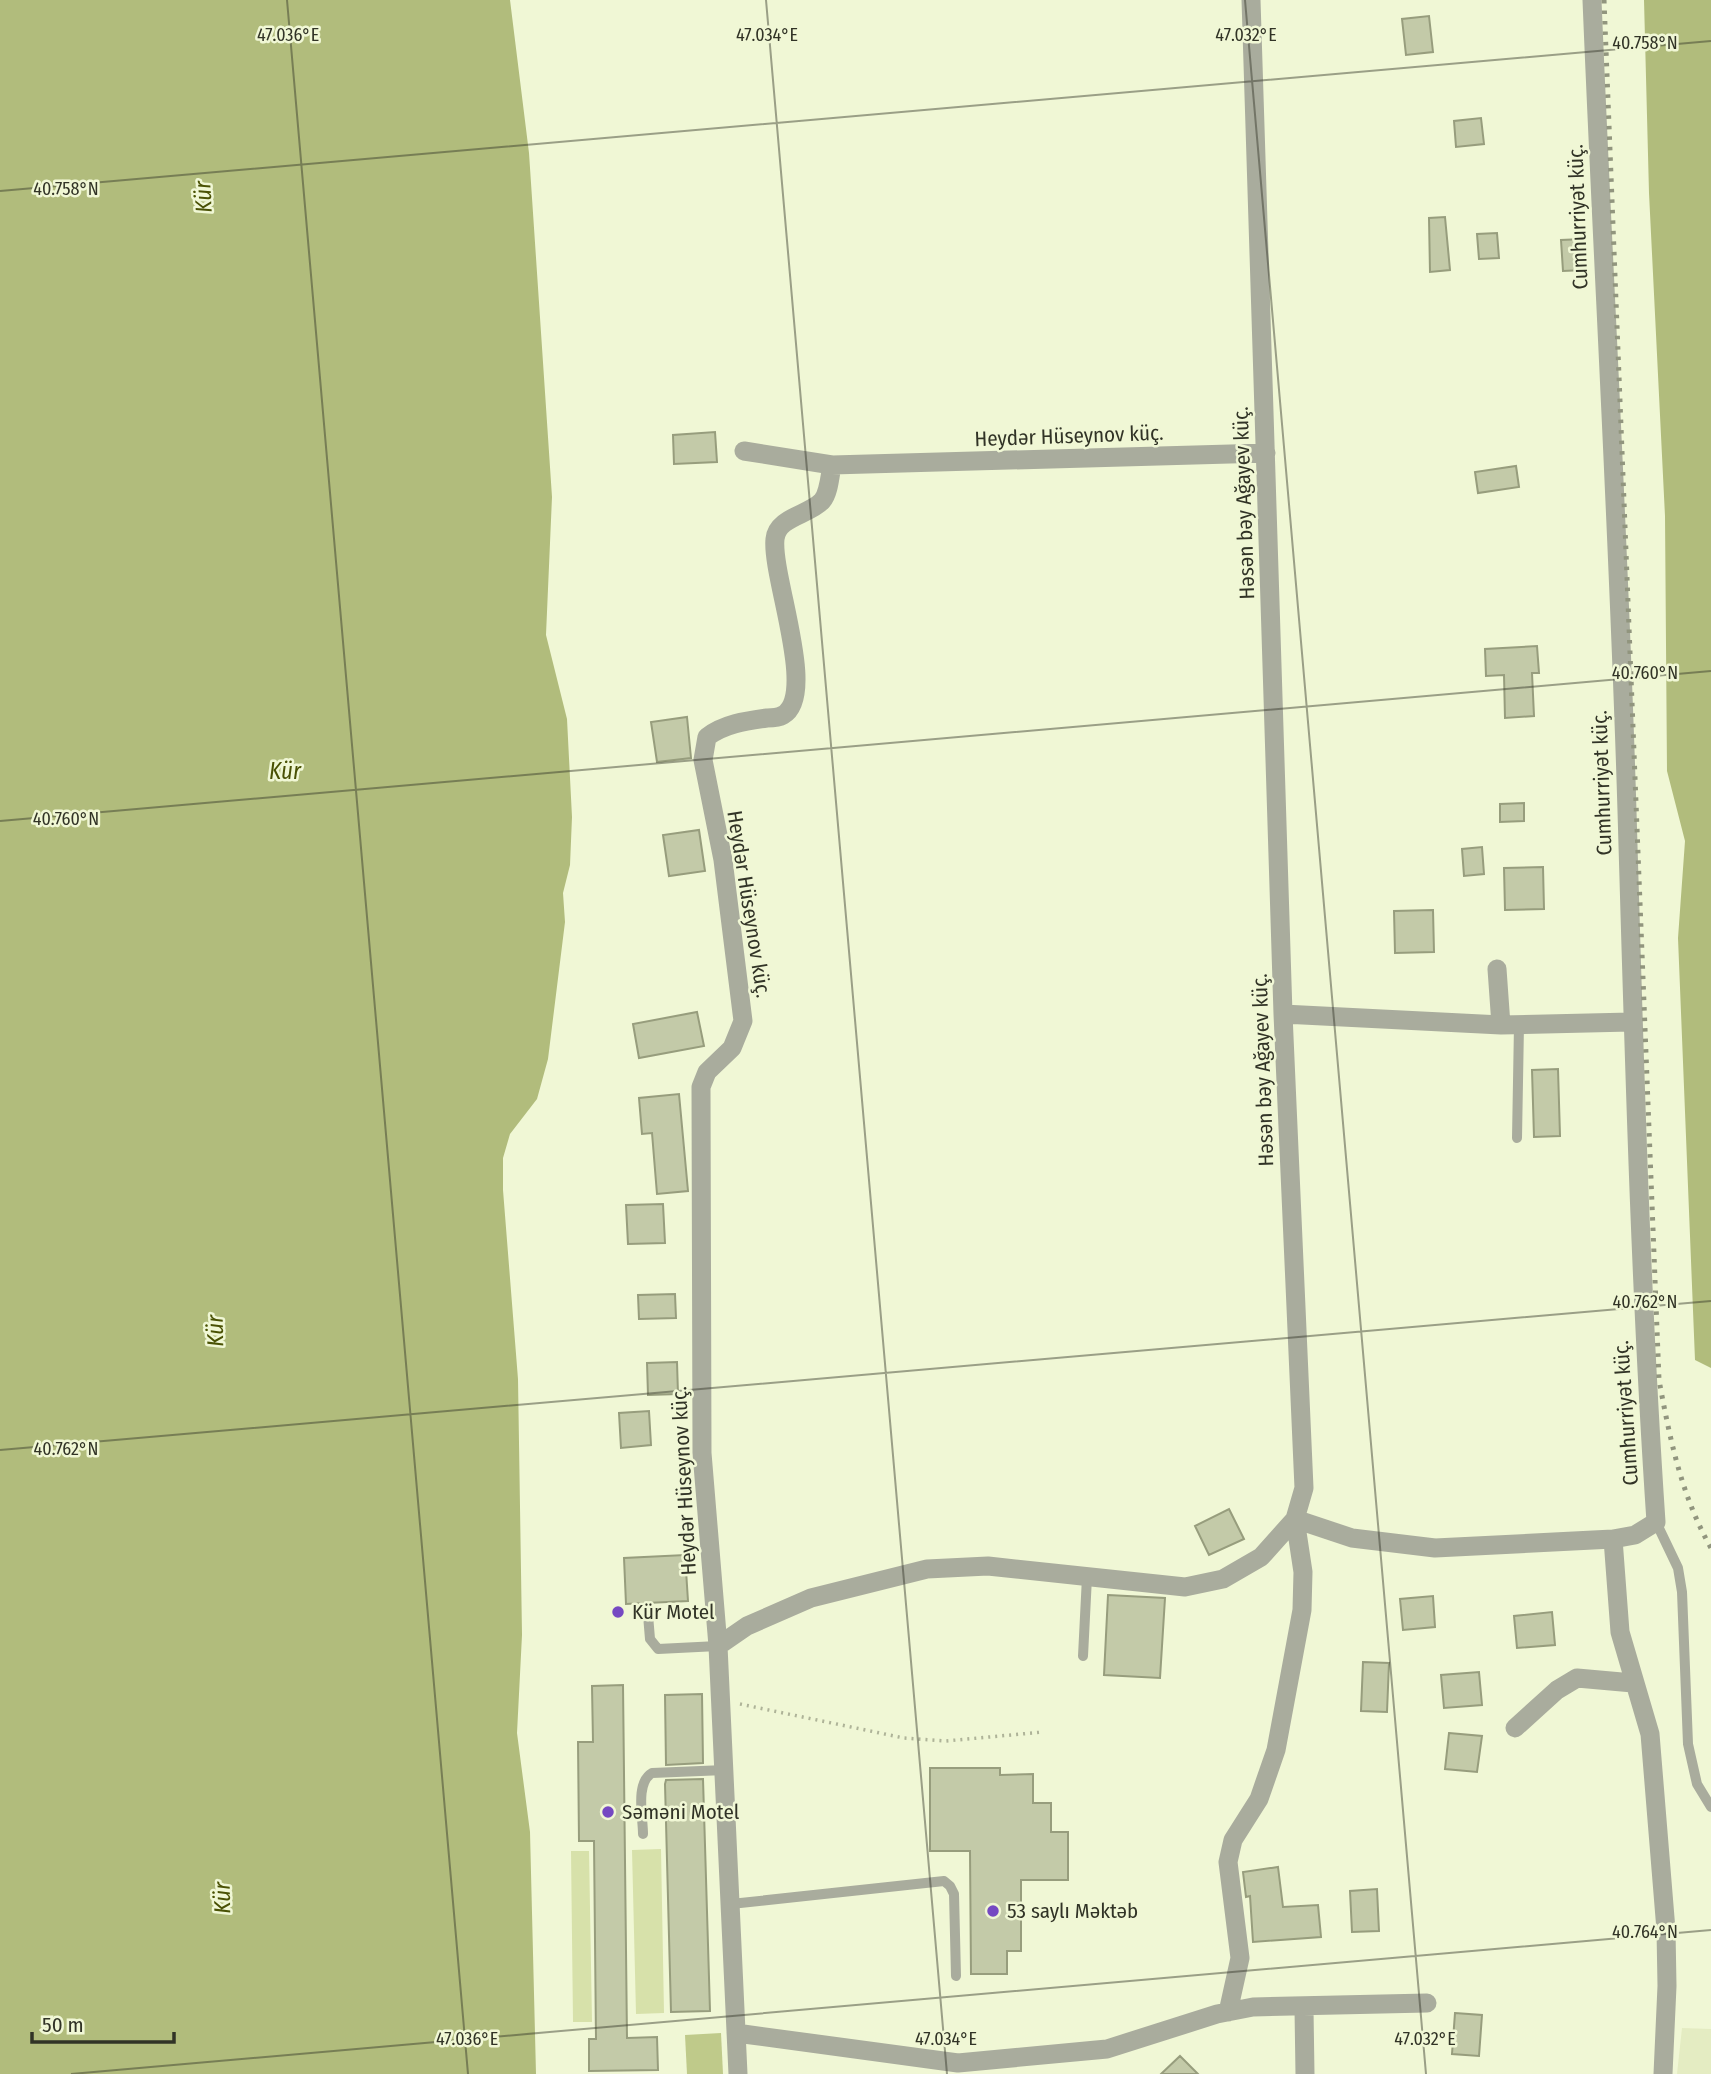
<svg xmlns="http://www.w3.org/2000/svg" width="1711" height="2074" font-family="'Fira Sans Condensed',sans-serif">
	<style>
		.built { fill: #e4ecc2 }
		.green { fill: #d7e1aa }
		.forest { fill: #bfca8a }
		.water { fill: #b1bc7c }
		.building { fill: #c3caa8; stroke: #979d7d; stroke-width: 2 }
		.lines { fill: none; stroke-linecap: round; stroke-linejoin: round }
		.path { stroke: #aeb398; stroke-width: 3.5; stroke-dasharray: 2 5; stroke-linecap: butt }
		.service { stroke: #a9ac9d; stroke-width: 10 }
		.minor { stroke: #a9ac9d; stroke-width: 19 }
		.rail { stroke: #91957e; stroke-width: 5; stroke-dasharray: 3.5 7; stroke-linecap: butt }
		.ticks { fill: none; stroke: #313326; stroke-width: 2; stroke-opacity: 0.45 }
		.poi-dot { fill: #7549c2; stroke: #f0f7d5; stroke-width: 2.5 }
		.labels { text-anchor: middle; stroke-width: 5; stroke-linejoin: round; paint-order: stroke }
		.street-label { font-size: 21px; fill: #313326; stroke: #f0f7d5 }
		.poi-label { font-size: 21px; fill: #313326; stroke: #f0f7d5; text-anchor: start }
		.water-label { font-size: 23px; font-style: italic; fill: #495104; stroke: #f0f7d5 }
		.ticks-label { font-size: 18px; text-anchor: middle; fill: #313326; stroke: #f0f7d5; stroke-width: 5; stroke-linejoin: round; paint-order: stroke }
	</style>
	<rect width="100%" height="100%" fill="#f0f7d5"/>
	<path class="built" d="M1682,2028L1711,2029V2074H1677Z"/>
	<path class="green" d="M661,1849L664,2013L636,2014L632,1850Z
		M571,1851H589L592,2022H573Z"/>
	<path class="forest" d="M721,2033L723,2074H687L685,2035Z"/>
	<path class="water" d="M0,0H510L529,153L552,497L546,635L567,719L572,817L570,865L563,893L565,922L548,1059L537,1099L510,1134L503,1158V1190L518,1379L522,1635L517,1733L530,1832L536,2074H0Z
		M1644,0H1711V1368L1695,1360L1678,938L1685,841L1667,771L1665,516L1649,193Z"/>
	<path class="building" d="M1429,16L1433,52L1406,55L1402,19Z
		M1481,118L1484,144L1456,147L1454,121Z
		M1445,217L1450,270L1430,272L1429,218Z
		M1497,233L1499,258L1479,259L1477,234Z
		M1583,239L1585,270L1563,271L1561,240Z
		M715,432L717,462L674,464L673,435Z
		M1516,466L1519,487L1478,493L1475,472Z
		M1537,646L1539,673H1532L1534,716L1505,718L1504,675L1486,676L1485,649Z
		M687,717L691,758L657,762L651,722Z
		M1524,803V821L1500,822V804Z
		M699,830L705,871L669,876L663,835Z
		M1482,847L1484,874L1464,876L1462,849Z
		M1543,867L1544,909L1505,910L1504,868Z
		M1433,910L1434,952L1395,953L1394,911Z
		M697,1012L704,1046L639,1058L633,1024Z
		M1558,1069L1560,1136L1534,1137L1532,1070Z
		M679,1094L688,1191L657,1194L652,1133L642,1134L639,1098Z
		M663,1204L665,1243L628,1244L626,1205Z
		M675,1294L676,1318L639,1319L638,1295Z
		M677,1362L678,1394L648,1395L647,1363Z
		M649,1411L651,1445L621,1448L619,1413Z
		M1229,1509L1244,1539L1209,1555L1195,1526Z
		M685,1555L688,1601L626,1604L624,1558Z
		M1108,1595L1165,1598L1160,1678L1104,1675Z
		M1433,1596L1435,1627L1403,1630L1400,1599Z
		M1552,1612L1555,1645L1517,1648L1514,1616Z
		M1363,1662L1389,1663L1387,1712L1361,1711Z
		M1479,1672L1482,1705L1444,1708L1441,1675Z
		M623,1685L627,2038L657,2037L658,2070L589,2071V2039H596L594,1841H579L578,1742H593L592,1686Z
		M702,1694L703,1763L666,1765L665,1695Z
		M1449,1733L1482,1736L1477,1772L1445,1769Z
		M930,1768H1000V1775L1033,1774V1803H1051V1832H1068V1880H1021V1951H1007V1974H971L970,1851H930Z
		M703,1779L710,2011L671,2012L665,1784L666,1780Z
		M1278,1867L1283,1907L1318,1905L1321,1937L1253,1942L1250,1896L1246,1897L1243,1872Z
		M1377,1889L1379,1931L1352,1932L1350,1891Z
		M1455,2013L1482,2015L1479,2056L1452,2054Z
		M1180,2056L1198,2074H1161Z"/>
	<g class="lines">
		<path class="path" d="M740,1704L904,1738L946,1741L1043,1732"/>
		<path class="service" d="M1517,1138L1519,1025
			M1656,1522L1678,1568L1682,1592L1688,1744L1697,1784L1711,1807
			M648,1615L650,1639L658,1649L718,1646
			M1083,1656L1087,1577
			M643,1834C643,1817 635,1783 652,1773L725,1770
			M731,1904L944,1881L950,1886L954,1894L956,1976"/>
		<path class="minor" d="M744,451L832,465
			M1497,969L1501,1025
			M1283,1014L1501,1025L1631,1022
			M1613,1539L1620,1632L1650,1734L1666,1930L1667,1986L1663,2074
			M718,1646L747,1626L811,1598L927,1569L988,1566L1185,1587L1223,1579L1261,1557L1295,1519L1304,1488L1283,1014L1251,0
			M1515,1728L1557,1690L1577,1678L1633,1683
			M1304,2009L1305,2074
			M1228,2012L1240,1958L1228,1862L1233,1840L1259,1799L1276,1750L1302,1610L1303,1572L1295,1519L1352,1538L1435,1548L1613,1539L1635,1535L1656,1522C1640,1285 1634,1048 1627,811C1619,540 1603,270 1592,0
			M736,2033L958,2063L1107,2049L1217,2014L1253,2007L1427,2003
			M738,2074L718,1646L702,1453L701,1087L707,1072L732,1048L743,1021L723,860L703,760L707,737C724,724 745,721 767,718C772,718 778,718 783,715C818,695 771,576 775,539C777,517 809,515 822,501C829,493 830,475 832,465L1266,453"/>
		<path class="rail" d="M1604,0L1659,1380C1670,1439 1681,1495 1711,1548"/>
	</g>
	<path class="ticks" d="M287,0L468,2074M766,0L947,2074M1245,0L1426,2074M0,191L1711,41M0,821L1711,671M0,1450L1711,1301M71,2074L1711,1930"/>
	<g class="poi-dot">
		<circle cx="618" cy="1612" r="7"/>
		<circle cx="608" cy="1812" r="7"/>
		<circle cx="993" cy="1911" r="7"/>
	</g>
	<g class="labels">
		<g class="street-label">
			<text transform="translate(1578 217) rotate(-92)" y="7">Cumhurriyət küç.</text>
			<text transform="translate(1069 436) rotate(-2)" y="7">Heydər Hüseynov küç.</text>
			<text transform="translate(1244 503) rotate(-92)" y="7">Həsən bəy Ağayev küç.</text>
			<text transform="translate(1602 783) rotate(-92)" y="7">Cumhurriyət küç.</text>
			<text transform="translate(749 904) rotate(81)" y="7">Heydər Hüseynov küç.</text>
			<text transform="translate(1263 1070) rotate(-92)" y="7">Həsən bəy Ağayev küç.</text>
			<text transform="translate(1626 1413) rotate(-94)" y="7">Cumhurriyət küç.</text>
			<text transform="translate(684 1481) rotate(-93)" y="7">Heydər Hüseynov küç.</text>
		</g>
		<g class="poi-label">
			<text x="632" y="1619">Kür Motel</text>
			<text x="622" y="1819">Səməni Motel</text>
			<text x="1007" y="1918">53 saylı Məktəb</text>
		</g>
		<g class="water-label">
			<text transform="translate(203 197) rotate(-93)" y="8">Kür</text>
			<text x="285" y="779">Kür</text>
			<text transform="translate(215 1331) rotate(-91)" y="8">Kür</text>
			<text transform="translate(222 1898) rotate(-91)" y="8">Kür</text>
		</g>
	</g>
	<g class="ticks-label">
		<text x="288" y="41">47.036°E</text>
		<text x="767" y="41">47.034°E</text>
		<text x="1246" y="41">47.032°E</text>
		<text x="1645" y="49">40.758°N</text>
		<text x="66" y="195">40.758°N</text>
		<text x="1645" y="679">40.760°N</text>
		<text x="66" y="825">40.760°N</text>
		<text x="1645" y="1308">40.762°N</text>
		<text x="66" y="1455">40.762°N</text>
		<text x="1645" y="1938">40.764°N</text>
		<text x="467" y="2045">47.036°E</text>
		<text x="946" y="2045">47.034°E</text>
		<text x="1425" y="2045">47.032°E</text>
	</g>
	<path d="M32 2032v10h142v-10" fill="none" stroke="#313326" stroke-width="3.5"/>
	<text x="42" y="2032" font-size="21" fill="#313326" stroke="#f0f7d5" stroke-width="5" paint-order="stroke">50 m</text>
</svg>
